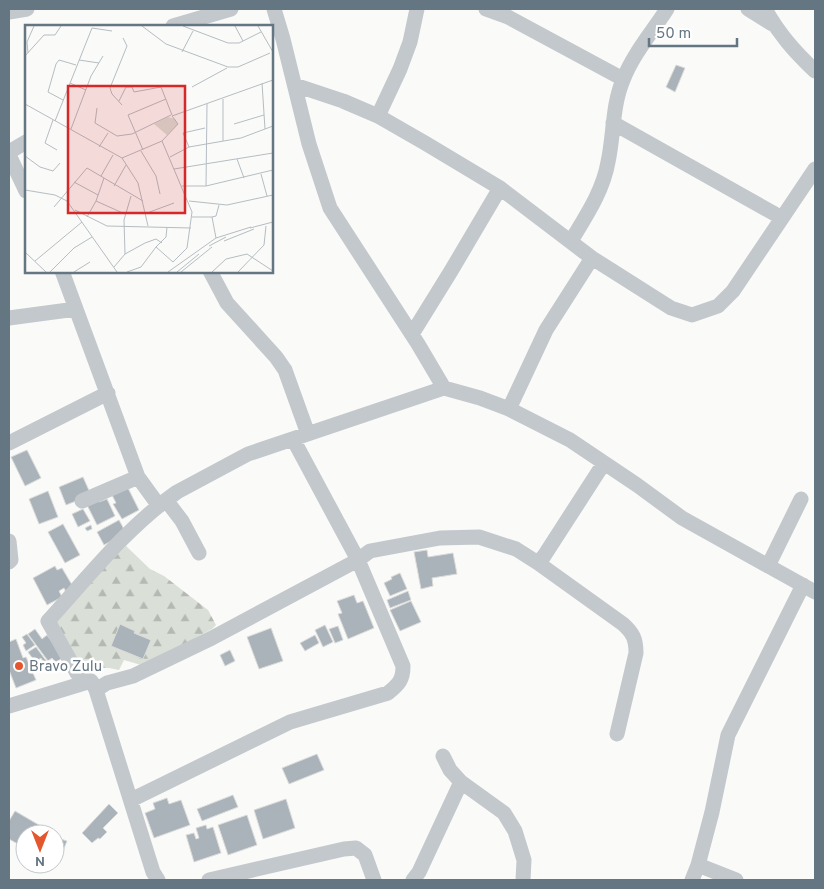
<svg xmlns="http://www.w3.org/2000/svg" width="824" height="889" font-family="Overpass,sans-serif">
	<style>
		.forest { fill: url(#forest-firs) }
		.building { fill: #aab3b9; stroke: #dcdcda }
		.lines { fill: none; stroke-linecap: round; stroke-linejoin: round }
		.minor { stroke: #c3c8cc; stroke-width: 15 }
		.poi-dot { fill: #e4572e; stroke: #fff; stroke-width: 2 }
		.labels { text-anchor: middle; stroke-width: 5; stroke-linejoin: round; paint-order: stroke }
		.poi-label { font-size: 15px; fill: #657683; stroke: #fff; text-anchor: start }
		.inset-road { fill: none; stroke: #b5bdc2; stroke-width: 1 }
		.view { fill: #d62828; fill-opacity: 0.15; stroke: #d62828; stroke-width: 2.5 }
		.inset-edge { fill: none; stroke: #657683; stroke-width: 2.5 }
	</style>
	<defs>
		<pattern id="forest-firs" width="22" height="20" patternUnits="userSpaceOnUse" patternTransform="scale(1.25)"><rect width="22" height="20" fill="#dadfd7"/><path d="M5 1l3.5 6h-7zM16 11l3.5 6h-7z" fill="#b4b9b4"/></pattern>
	</defs>
	<rect width="100%" height="100%" fill="#fafaf8"/>
	<path class="forest" d="M126,546L150,569L164,576L208,610L216,625L212,629L149,663L141,665L124,660L119,670L109,668H97L72,658L55,627V616Z"/>
	<path class="building" d="M676,65L685,68L675,92L666,87Z
		M27,450L41,478L25,486L11,457Z
		M83,477L91,495L66,505L59,487Z
		M127,486L139,510L122,519L113,504L116,503L112,495Z
		M48,491L58,517L39,524L29,499Z
		M97,498L99,502L107,499L115,516L97,525L86,503Z
		M83,509L90,521L78,527L72,514Z
		M119,520L126,533L104,545L97,532Z
		M63,524L80,555L65,563L48,532Z
		M91,525L92,529L87,531L85,528Z
		M427,550L428,557L453,553L457,574L432,578L433,586L421,589L414,552Z
		M55,566L57,570L62,568L75,590L67,594L64,588L59,591L62,597L47,605L33,578Z
		M400,573L407,589L390,596L384,583L392,579L391,577Z
		M408,591L411,600L390,608L387,600Z
		M354,595L357,603L363,601L374,628L348,639L338,614L342,613L337,601Z
		M411,601L421,622L400,631L390,610Z
		M120,624L135,631L134,633L151,640L143,659L111,646Z
		M325,625L333,642L323,647L315,630Z
		M338,626L343,640L335,643L329,629Z
		M271,628L283,661L259,669L247,637Z
		M35,629L42,639L47,635L63,657L56,663L52,658L48,661L28,634Z
		M27,634L35,645L26,651L23,645L26,643L22,637Z
		M315,635L319,643L305,651L300,643Z
		M16,639L23,658L26,657L36,680L16,688L9,670V642Z
		M36,647L47,662L44,663L41,658L35,662L28,652Z
		M230,650L235,661L225,666L220,655Z
		M317,754L324,770L289,784L282,768Z
		M233,795L238,807L202,821L197,809Z
		M167,798L169,804L181,800L190,825L154,838L145,813L155,809L153,803Z
		M286,799L295,828L263,839L254,810Z
		M109,804L118,813L103,828L107,832L100,839L98,838L92,843L82,833Z
		M15,811L44,828L40,834H25V848L9,839V821Z
		M247,815L257,845L228,855L218,825Z
		M206,825L207,829L213,827L221,853L194,862L186,835L194,833L196,839L199,838L196,828Z
		M55,837L67,841L62,853L55,850Z"/>
	<g class="lines">
		<path class="minor" d="M274,9L283,39L309,144L330,208L418,344L444,388
			M486,9L508,17L623,79
			M748,9L772,24
			M765,9C779,34 794,51 815,71
			M9,12L27,9
			M173,26L231,9
			M295,85L343,101L378,116L425,143L500,188L592,258L671,308L692,315L718,306L733,291L815,169
			M378,116L400,69L410,42L417,9
			M613,123L782,218
			M9,152L26,142
			M9,155L26,191
			M571,241C586,216 603,191 608,162C614,135 612,106 623,80C633,54 653,31 667,9
			M62,271L138,477L159,506
			M210,271L227,303L276,357L285,370L308,434
			M9,318L76,309
			M412,334L451,271L500,188
			M509,409L546,330L592,258
			M9,443L108,393
			M166,500L182,521L199,553
			M82,501L138,477
			M9,541L11,560L9,562
			M538,563L544,556L604,463
			M768,566L801,499
			M92,682L96,690L153,872L158,880
			M96,690L107,683L133,676L212,638L358,560L370,551L440,538L479,537L516,549L538,563L623,624C633,633 636,639 636,653L617,734
			M9,706L91,681L77,673L48,621C89,576 127,527 177,492L248,454L444,388L480,398L509,409L570,440L637,485L682,518L815,592
			M443,756L450,770L461,782L504,813L515,831L524,860L523,880
			M131,800L290,722L388,693C399,684 403,680 403,666L358,560L293,439
			M698,865L736,880
			M209,880L344,849L356,848L365,855L374,880
			M413,880L419,872L461,782
			M692,880L698,865L712,812L728,735L803,585"/>
	</g>
	<circle class="poi-dot" cx="19" cy="666" r="5"/>
	<g class="labels">
		<g class="poi-label">
			<text x="29" y="671">Bravo Zulu</text>
		</g>
	</g>
	<g transform="translate(25 25)">
		<rect width="248" height="248" fill="#fafaf8"/>
		<path d="M143,92L150,94L153,99L142,110L129,99Z" fill="#dadfd7"/>
		<path class="inset-road" d="M117,1L141,19L203,42H213L245,28M158,1L203,18H214L236,7M210,1L218,16M233,1L248,27M157,27L168,6M3,28L2,17L9,1M0,31L19,10H30L36,1M54,35L74,38M45,58L61,65M237,58L240,104M167,62L202,43M38,75L23,67L31,39L34,35L51,40M94,76L101,62H107L109,67L136,62L147,90M0,79L97,133L137,116L153,99L147,91L248,55M97,80L87,69L85,63L102,21L98,13M72,83L70,98L92,111L107,109L146,90M28,95L20,118L32,125M30,96L67,3L87,6M209,99L239,90M46,104L66,51L78,31M137,116L167,187L162,223L148,237L131,222L141,212L142,202M198,116V74M74,122L83,108M164,122L158,108L180,103M118,125L103,90L141,74M116,126L131,151L135,169M0,131L15,142L28,146L35,138M145,132L164,122L216,113L248,101M97,133L113,158L123,201M212,134L219,153M149,144L248,128M236,149L242,171M76,151L88,130M49,157L73,170M89,161L101,140M157,161H181L248,145M181,161L182,79M0,165L30,170L42,176L92,247M71,176L100,189M164,176L202,180L248,170M29,182L62,143L118,176M50,185L82,201L166,203M122,188L149,178M62,192L71,176L79,153M167,192H187L191,213M187,192L191,191L194,180M225,203L248,197M199,216L229,204M184,221L201,212M0,227L21,247M100,229L99,195L106,171M10,236L57,197M89,242L100,229L120,218L131,214L137,218M25,247L49,223L67,212M49,247L65,237M102,247L116,242L131,222M143,247L191,213L226,202M152,247L174,229M156,247L187,222M187,247L201,234L222,229L248,246M213,247L239,220L241,201"/>
		<path class="view" d="M43,61H160V188H43Z"/>
		<rect width="248" height="248" class="inset-edge"/>
	</g>
	<rect width="824" height="889" fill="none" stroke="#657683" stroke-width="20"/>
	<g transform="translate(40 849) rotate(180)"><circle r="24" fill="#ffffff" stroke="#c1c8cd"/>
	<path d="M0-4L9 19L0 12L-9 19Z" fill="#e4572e"/>
	<text y="-8" font-size="14" font-weight="bold" text-anchor="middle" fill="#657683">N</text>
	</g>
	<path d="M649 38v8h88v-8" fill="none" stroke="#657683" stroke-width="2.5"/>
	<text x="656" y="38" font-size="15" fill="#657683" stroke="#ffffff" stroke-width="4" paint-order="stroke">50 m</text>
</svg>
